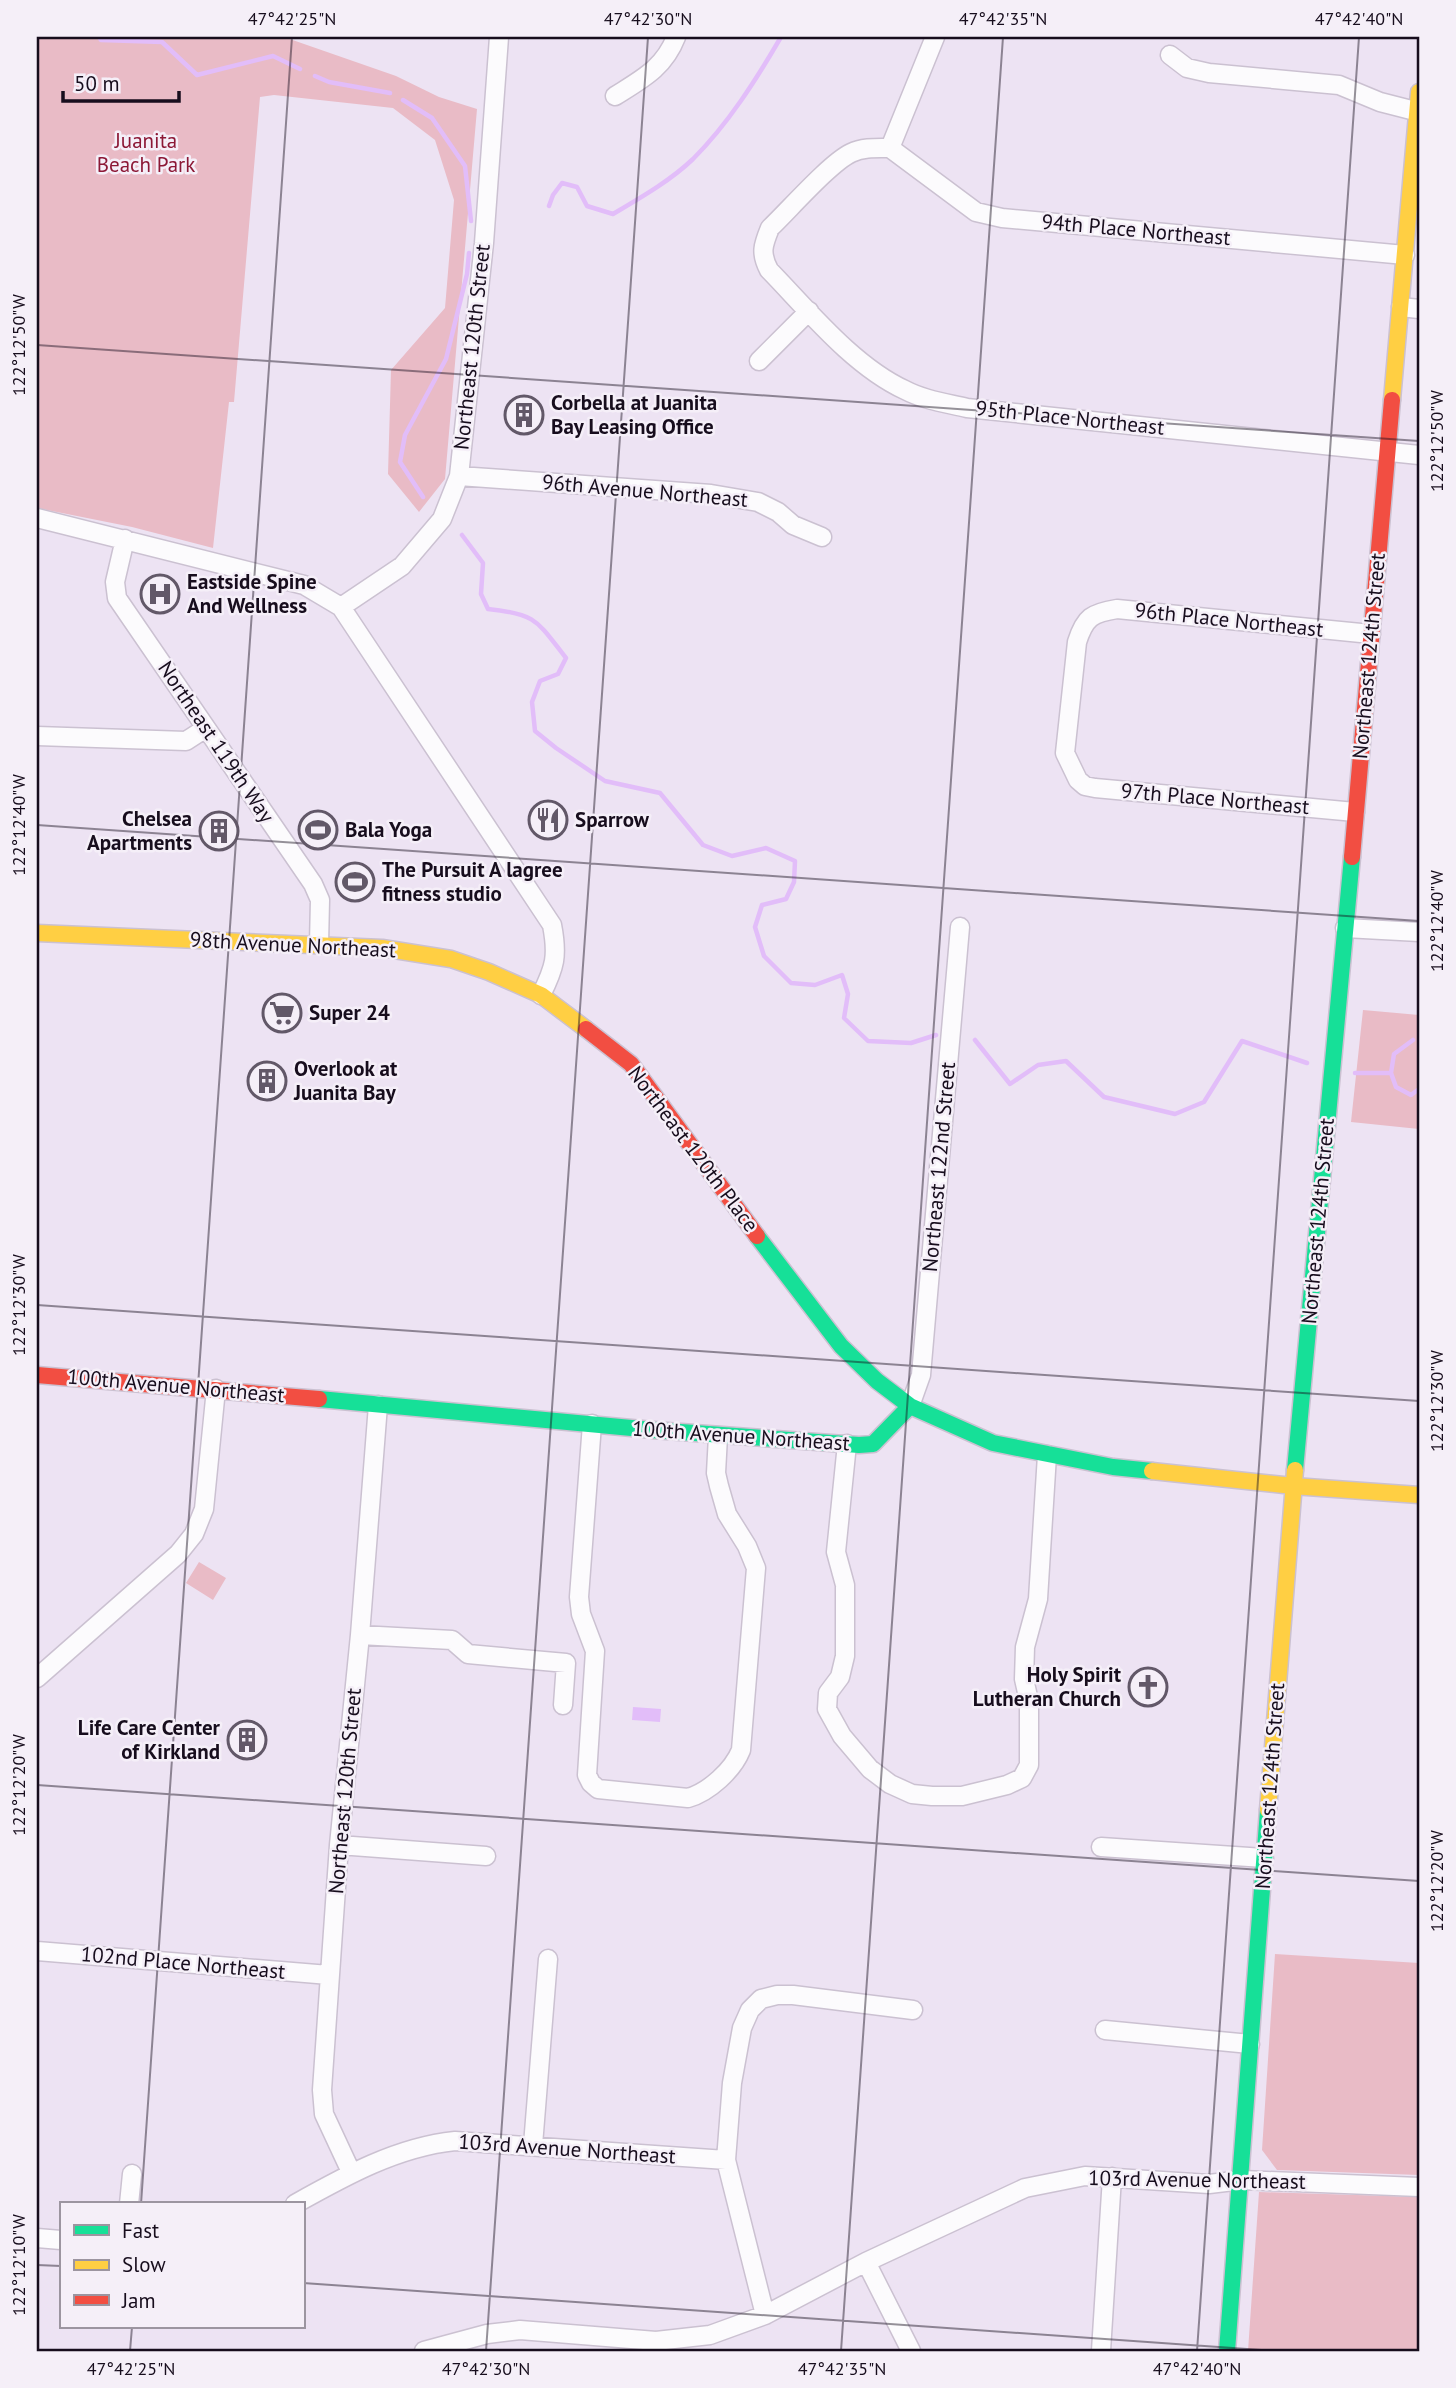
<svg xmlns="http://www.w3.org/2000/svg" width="1456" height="2388" font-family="'PT Sans',sans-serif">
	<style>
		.green { fill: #e9bbc6 }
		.water { fill: #e2bdf9 }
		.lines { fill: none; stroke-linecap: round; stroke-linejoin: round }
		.stream { stroke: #e2bdf9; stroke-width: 4.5 }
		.street-casing { stroke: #cbc1d1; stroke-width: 21 }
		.fast-casing { stroke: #cbc1d1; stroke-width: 19 }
		.slow-casing { stroke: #cbc1d1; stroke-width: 19 }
		.jam-casing { stroke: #cbc1d1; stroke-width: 19 }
		.street { stroke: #fcfbfd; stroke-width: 18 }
		.fast { stroke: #16e098; stroke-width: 16 }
		.slow { stroke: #ffcf43; stroke-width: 16 }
		.jam { stroke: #f24e42; stroke-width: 16 }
		.ticks { fill: none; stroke: #170d1d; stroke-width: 2; stroke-opacity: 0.45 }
		.labels { text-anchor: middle; stroke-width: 5; stroke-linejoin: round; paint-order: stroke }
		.park-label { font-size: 21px; fill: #8c1836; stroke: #f5eff8 }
		.street-label { font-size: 21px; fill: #170d1d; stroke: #f5eff8 }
		.poi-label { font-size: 21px; font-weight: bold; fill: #170d1d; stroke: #f5eff8; text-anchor: start }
		.neatline { fill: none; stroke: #170d1d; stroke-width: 2.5 }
		.ticks-label { font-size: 18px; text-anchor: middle; fill: #170d1d }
	</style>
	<rect width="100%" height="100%" fill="#ede3f3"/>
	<path class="green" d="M37,37H284L396,76L439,97L477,109L445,479L419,512L388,474L391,370L445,308L454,200L435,140L393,108L274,95L260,97L234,402H229L213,548L132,527L37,508Z
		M1363,1010L1419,1015V1129L1351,1122Z
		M199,1562L226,1578L213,1600L186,1583Z
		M1275,1954L1419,1963V2175L1277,2170L1262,2150Z
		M1259,2192L1419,2197V2351H1248Z"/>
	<path class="water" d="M633,1707L661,1709L660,1722L632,1720Z"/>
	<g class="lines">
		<path class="stream" d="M99,37L101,40L162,42L197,75L273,56L300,69
			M315,76L329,82L390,93
			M403,100L432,118L465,166L471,221
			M549,206L553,195L562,183L577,187L587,206L613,214C640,198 670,181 693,159C728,124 756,80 781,37
			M423,497L400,462L405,435L446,359L467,274L469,253
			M462,535L483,563L481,594L488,609C537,614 537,621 566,658L558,674L540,681L532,702L535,731L556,748L605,781L660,793L703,845L732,856L766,848L795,861L794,882L786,899L762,905L755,927L764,956L791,983L815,985L842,975L848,994L844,1018L868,1041L911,1043L936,1035
			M975,1040L1010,1084L1038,1065L1066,1061L1104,1097L1175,1114L1204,1102L1242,1041L1307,1063
			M1355,1073H1391L1396,1087L1411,1095L1419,1089
			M1391,1073L1394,1054L1413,1040"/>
		<defs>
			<path id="street" d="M935,37L890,148C877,148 863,147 851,153C830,163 789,210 770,228C763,245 760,253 769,270C808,310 853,366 905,390C924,400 946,403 967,408L1419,455
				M1170,55L1187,68L1209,73L1339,85L1380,102L1419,112
				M615,96C642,79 664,68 676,37
				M890,148L976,212L1002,218L1405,255
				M1401,307L1419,309
				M759,361L809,311
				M459,476L711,494L758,502L778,512L793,525L822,537
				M37,518L304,585L341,607L552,925C558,956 555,967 541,995
				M125,539L115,582L117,598L313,884L320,900L319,944
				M341,607L402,566L442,519L459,476L484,243L499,37
				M37,736L186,741L206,728
				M1355,812L1095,788L1085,786L1078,780L1065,753L1077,642C1085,617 1092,613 1117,609L1371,634
				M1345,928L1419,932
				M910,1406L921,1375L960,927
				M592,1424L579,1597L581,1614L595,1651L587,1775L591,1783L598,1789L688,1798C709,1792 733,1770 741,1750L756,1568L747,1546L727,1514L719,1486L716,1473L718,1436
				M847,1444L836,1552L845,1585V1656L840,1677L828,1693L827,1709L842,1736L870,1769L890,1784L912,1794L932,1796H962L1007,1785L1022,1778L1029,1765V1701L1024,1679L1025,1647L1038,1599L1047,1455
				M360,1635L452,1640L468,1654L566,1663L563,1705
				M37,1678L178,1554L194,1534L204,1509L216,1389
				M339,1845L486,1856
				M1101,1847L1264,1858
				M37,1951L329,1975
				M1105,2030L1250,2044
				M533,2145L548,1959
				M351,2172L324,2114L322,2090L339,1845L360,1635L378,1405
				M129,2204L132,2174
				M295,2204C345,2176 397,2147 455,2141L726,2160
				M37,2238L61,2240
				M866,2262L911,2351
				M765,2315L726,2160L732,2083L742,2028L750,2010L761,1999L777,1995H793L913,2010
				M424,2351L487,2334L520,2330L656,2341L710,2335L765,2315L866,2262L1025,2188L1085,2176L1209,2184L1242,2180L1419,2187
				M1101,2351L1112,2177"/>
			<path id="fast" d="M757,1236L841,1346L877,1381L910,1406L993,1443L1113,1467L1152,1471
				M319,1399L653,1430L859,1445L873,1444L910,1406
				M1295,1470L1352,857
				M1227,2351L1268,1810"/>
			<path id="slow" d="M1392,400L1419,92
				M37,933L382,948L451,959L489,972L541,995L586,1029
				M1152,1471L1293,1486L1419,1495
				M1268,1810L1295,1470"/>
			<path id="jam" d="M1352,857L1392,400
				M586,1029L631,1064L757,1236
				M37,1375L319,1399"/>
		</defs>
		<use href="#street" class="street-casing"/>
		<use href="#fast" class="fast-casing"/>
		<use href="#slow" class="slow-casing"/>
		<use href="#jam" class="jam-casing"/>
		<use href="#street" class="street"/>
		<use href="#fast" class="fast"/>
		<use href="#slow" class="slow"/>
		<use href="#jam" class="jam"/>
	</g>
	<path class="ticks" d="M37,345L1419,441M37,825L1419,921M37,1305L1419,1401M37,1785L1419,1881M141,2204L292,37M37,2265L61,2266M303,2283L1276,2351M130,2351L132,2327M486,2351L648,37M841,2351L1003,37M1197,2351L1359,37"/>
	<defs>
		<symbol id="building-ring" viewBox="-11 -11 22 22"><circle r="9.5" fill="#f5eff8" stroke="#625868" stroke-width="1.5"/><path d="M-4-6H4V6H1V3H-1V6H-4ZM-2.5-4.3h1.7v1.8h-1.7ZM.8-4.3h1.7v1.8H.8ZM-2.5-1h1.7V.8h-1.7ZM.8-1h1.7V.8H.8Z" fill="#625868"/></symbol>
		<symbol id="hospital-ring" viewBox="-11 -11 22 22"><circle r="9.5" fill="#f5eff8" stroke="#625868" stroke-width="1.5"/><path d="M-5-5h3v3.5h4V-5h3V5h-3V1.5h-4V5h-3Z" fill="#625868"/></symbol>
		<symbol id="restaurant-ring" viewBox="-11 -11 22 22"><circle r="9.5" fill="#f5eff8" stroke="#625868" stroke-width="1.5"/><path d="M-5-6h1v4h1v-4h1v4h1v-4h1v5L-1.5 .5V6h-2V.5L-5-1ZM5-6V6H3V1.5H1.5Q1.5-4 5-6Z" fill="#625868"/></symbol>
		<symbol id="stadium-ring" viewBox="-11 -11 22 22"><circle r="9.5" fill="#f5eff8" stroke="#625868" stroke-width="1.5"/><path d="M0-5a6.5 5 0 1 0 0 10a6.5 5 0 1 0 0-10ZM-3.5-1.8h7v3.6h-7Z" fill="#625868"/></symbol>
		<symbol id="supermarket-ring" viewBox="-11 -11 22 22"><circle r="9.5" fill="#f5eff8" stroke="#625868" stroke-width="1.5"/><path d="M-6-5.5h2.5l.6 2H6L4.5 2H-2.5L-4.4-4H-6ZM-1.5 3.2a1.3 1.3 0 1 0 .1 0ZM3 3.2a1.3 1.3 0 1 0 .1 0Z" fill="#625868"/></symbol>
		<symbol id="church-ring" viewBox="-11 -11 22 22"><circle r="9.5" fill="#f5eff8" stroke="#625868" stroke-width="1.5"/><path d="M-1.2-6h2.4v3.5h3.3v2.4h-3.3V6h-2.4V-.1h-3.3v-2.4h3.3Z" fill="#625868"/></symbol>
	</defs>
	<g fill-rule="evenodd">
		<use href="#building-ring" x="502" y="393" width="44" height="44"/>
		<use href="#hospital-ring" x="138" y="572" width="44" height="44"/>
		<use href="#restaurant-ring" x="526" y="798" width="44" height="44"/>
		<use href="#stadium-ring" x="296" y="808" width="44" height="44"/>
		<use href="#building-ring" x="197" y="809" width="44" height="44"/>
		<use href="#stadium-ring" x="333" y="860" width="44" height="44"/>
		<use href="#supermarket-ring" x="260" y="991" width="44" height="44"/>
		<use href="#building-ring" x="245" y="1059" width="44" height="44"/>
		<use href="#church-ring" x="1126" y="1665" width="44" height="44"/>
		<use href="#building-ring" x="225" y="1718" width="44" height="44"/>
	</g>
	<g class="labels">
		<g class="park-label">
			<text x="146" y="148">Juanita<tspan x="146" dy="24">Beach Park</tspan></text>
		</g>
		<g class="street-label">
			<text transform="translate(1136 230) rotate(5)" y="7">94th Place Northeast</text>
			<text transform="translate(472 347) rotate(-84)" y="7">Northeast 120th Street</text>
			<text transform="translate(1070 418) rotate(6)" y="7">95th Place Northeast</text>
			<text transform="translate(645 491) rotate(5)" y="7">96th Avenue Northeast</text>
			<text transform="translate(1229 620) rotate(6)" y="7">96th Place Northeast</text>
			<text transform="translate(1369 656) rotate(-85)" y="7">Northeast 124th Street</text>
			<text transform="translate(216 742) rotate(56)" y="7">Northeast 119th Way</text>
			<text transform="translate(1215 799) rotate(5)" y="7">97th Place Northeast</text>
			<text transform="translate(293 945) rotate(3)" y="7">98th Avenue Northeast</text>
			<text transform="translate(693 1149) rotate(53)" y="7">Northeast 120th Place</text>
			<text transform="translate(939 1167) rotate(-85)" y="7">Northeast 122nd Street</text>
			<text transform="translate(1318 1221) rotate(-85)" y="7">Northeast 124th Street</text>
			<text transform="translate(176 1386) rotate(5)" y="7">100th Avenue Northeast</text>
			<text transform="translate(741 1436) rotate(4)" y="7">100th Avenue Northeast</text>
			<text transform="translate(1270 1786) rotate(-86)" y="7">Northeast 124th Street</text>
			<text transform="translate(345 1791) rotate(-85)" y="7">Northeast 120th Street</text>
			<text transform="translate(183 1963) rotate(5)" y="7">102nd Place Northeast</text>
			<text transform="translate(567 2149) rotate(4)" y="7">103rd Avenue Northeast</text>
			<text transform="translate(1197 2180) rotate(1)" y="7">103rd Avenue Northeast</text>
		</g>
		<g class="poi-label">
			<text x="551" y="410">Corbella at Juanita<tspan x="551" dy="24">Bay Leasing Office</tspan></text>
			<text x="187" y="589">Eastside Spine<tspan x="187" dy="24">And Wellness</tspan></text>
			<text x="192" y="826" text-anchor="end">Chelsea<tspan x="192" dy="24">Apartments</tspan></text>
			<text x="575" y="827">Sparrow</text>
			<text x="345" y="837">Bala Yoga</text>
			<text x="382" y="877">The Pursuit A lagree<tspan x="382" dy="24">fitness studio</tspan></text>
			<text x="309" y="1020">Super 24</text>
			<text x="294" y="1076">Overlook at<tspan x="294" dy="24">Juanita Bay</tspan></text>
			<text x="1121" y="1682" text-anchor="end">Holy Spirit<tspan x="1121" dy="24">Lutheran Church</tspan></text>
			<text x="220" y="1735" text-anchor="end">Life Care Center<tspan x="220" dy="24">of Kirkland</tspan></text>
		</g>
	</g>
	<rect width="1456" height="2388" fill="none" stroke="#f5eff8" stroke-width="77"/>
	<rect x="60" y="2202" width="245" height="126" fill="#f5eff8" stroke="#9c95a0" stroke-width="2"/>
	<rect x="74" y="2225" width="35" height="10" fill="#16e098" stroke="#9c95a0" stroke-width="2"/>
	<text x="122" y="2238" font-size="21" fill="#170d1d">Fast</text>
	<rect x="74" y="2260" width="35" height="10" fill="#ffcf43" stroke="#9c95a0" stroke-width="2"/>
	<text x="122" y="2272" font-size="21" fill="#170d1d">Slow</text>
	<rect x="74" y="2295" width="35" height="10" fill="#f24e42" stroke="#9c95a0" stroke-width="2"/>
	<text x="122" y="2308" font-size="21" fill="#170d1d">Jam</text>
	<path d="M63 91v10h116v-10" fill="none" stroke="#170d1d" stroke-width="3.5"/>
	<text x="74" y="91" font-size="21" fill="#170d1d" stroke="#f5eff8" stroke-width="5" paint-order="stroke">50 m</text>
	<rect x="38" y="38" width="1380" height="2312" class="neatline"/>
	<g class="ticks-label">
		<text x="292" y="25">47°42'25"N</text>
		<text x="648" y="25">47°42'30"N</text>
		<text x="1003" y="25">47°42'35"N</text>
		<text x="1359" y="25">47°42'40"N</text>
		<text transform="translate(19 345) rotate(-90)" y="6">122°12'50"W</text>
		<text transform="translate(1437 441) rotate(-90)" y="6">122°12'50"W</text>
		<text transform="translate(19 825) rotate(-90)" y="6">122°12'40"W</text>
		<text transform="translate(1437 921) rotate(-90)" y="6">122°12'40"W</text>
		<text transform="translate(19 1305) rotate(-90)" y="6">122°12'30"W</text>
		<text transform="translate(1437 1401) rotate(-90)" y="6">122°12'30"W</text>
		<text transform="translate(19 1785) rotate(-90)" y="6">122°12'20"W</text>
		<text transform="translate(1437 1881) rotate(-90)" y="6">122°12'20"W</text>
		<text transform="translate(19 2265) rotate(-90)" y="6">122°12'10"W</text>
		<text x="131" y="2375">47°42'25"N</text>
		<text x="486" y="2375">47°42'30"N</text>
		<text x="842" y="2375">47°42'35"N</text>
		<text x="1197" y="2375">47°42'40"N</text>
	</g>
</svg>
